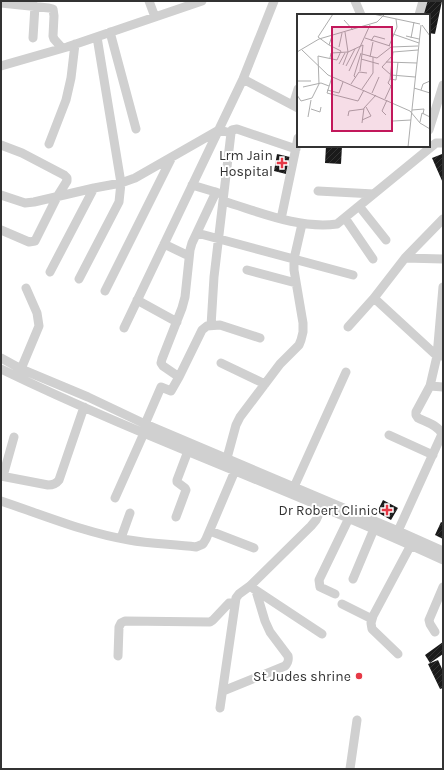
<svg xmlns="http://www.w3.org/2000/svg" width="444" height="770" font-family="Karla,sans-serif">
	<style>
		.building { fill: url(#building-hatch) }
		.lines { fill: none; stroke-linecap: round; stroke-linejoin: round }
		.minor { stroke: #d0d0d0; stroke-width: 9 }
		.poi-dot { fill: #e63946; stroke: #fff; stroke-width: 1.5 }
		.labels { text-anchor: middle; stroke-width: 4; stroke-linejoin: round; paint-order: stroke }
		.poi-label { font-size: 14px; fill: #333; stroke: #fff; text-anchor: end }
		.inset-road { fill: none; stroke: #adadad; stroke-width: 1 }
		.view { fill: #c2185b; fill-opacity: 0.15; stroke: #c2185b; stroke-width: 2 }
		.inset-edge { fill: none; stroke: #333; stroke-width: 2 }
	</style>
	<defs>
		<pattern id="building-hatch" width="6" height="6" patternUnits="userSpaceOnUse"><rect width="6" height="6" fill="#1a1a1a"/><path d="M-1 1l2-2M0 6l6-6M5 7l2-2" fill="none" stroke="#333"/></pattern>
	</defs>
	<rect width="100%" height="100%" fill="#fff"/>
	<path class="building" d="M425,1H442L435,34L429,33V15H422Z
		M326,146H342L341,164L325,163Z
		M277,154L290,157L286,174L274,171Z
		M442,154L443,157V183L432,158Z
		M383,500L398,508L391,520L377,512Z
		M441,522L443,523V539L435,535Z
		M443,642V654L430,663L425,655Z
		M438,660L443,671V688L440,689L428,664Z"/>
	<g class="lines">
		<path class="minor" d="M149,1L155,17
			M355,1L361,15
			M1,3L49,8L53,9L54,16L53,36L54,39L62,48
			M419,15L423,1
			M110,32L136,129
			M33,38L35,6
			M1,66L67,47L202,1
			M243,79L298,108
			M293,105L298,89
			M429,130L443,85
			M231,133L232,130L237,129L296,149
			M49,144L66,100L71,78L75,44
			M1,145L22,153L64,175L67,178V181L57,197L35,241L29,242L1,230
			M192,185L222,194
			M318,191L374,194
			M1,195L25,203L34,202L94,188L121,183L135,178L219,130L231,133L214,277L211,326
			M223,201C260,212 298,229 337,224L436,143H443
			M359,206L386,240
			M345,218L373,259
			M281,219L298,138
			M443,219L405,258L374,298L437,356H443
			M197,233L353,275
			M164,244L189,256
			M405,258L443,259
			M247,270L296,283
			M50,272L94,188
			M79,279L119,202L121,183L97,37
			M443,287L437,356L430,386L443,387
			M105,291L172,157
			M137,300L177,322
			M348,327L374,298
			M124,328L243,79L274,1
			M1,358L21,369L88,397L145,424L398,531L443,551
			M221,363L265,384
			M1,369C145,439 297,492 443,560
			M21,369L39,326L37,313L26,288
			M179,377L163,366L161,363L162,359L182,308L185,297L190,250L192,243L216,192
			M145,424L161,387L171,391L179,377L202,330L207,326L220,325L260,338
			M389,435L433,455
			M227,458L236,425L240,417L280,364L299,345L301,340L303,332V323L294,270V259L302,224
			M1,476L48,485C53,485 56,484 59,480L84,407
			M3,476L14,437
			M294,487L346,372
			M115,498L144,433
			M1,501C43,515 86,533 129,540C151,544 174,544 196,547L203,544L206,539L237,466
			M176,517L186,490L185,488L177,482V480L188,451
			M210,531L254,548
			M398,531L442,434C438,425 426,422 418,418L416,415V412L430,386
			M121,538L130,513
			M353,579L374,529
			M254,589L322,634
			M335,594L320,587L319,580L349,518
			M342,604L372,619
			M435,632L430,624L429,620L443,587
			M398,654L372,629L371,623L373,616L413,541
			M118,656L119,627L121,623L125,621L210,622L213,620L229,603H235
			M223,691L285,666C288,663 289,661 288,656L270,632L265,621L256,591
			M220,708L236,598L239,594L250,586L311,526L316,520L324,503
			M350,769L357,720"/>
	</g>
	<g class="poi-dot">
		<path d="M280 157h4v4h4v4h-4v4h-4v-4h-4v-4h4z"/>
		<path d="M385 504h4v4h4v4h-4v4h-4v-4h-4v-4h4z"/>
		<circle cx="359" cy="676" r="4"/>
	</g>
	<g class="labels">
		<g class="poi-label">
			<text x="273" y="160">Lrm Jain<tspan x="273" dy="16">Hospital</tspan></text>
			<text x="378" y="515">Dr Robert Clinic</text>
			<text x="351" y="681">St Judes shrine</text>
		</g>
	</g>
	<g transform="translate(297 14)">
		<rect width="133" height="133" fill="#fff"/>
		<path class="inset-road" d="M76,0L123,10M47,6L56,16M125,11L133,22M96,20L122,29M109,22L122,25M68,24L93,32M114,24L117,8M74,27L77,22L88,25M32,31L21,23L36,0M92,32L100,13L99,5M42,33L45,19M5,36L31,61L113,97L123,109L133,115M0,38L22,25L80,8L87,1M65,40L80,44L94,33L121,32M95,42L85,53L94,61L118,63M73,43L76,28M33,44L34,39L51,38L66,31L63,57M64,45L82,50M89,48L120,49M101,48L99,66L93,65L96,38L121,36M42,50L48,39M46,51L51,38L48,18M49,52L58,35M52,57L73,11M35,63L30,79L61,87L67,76M59,64L57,62L64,39M0,67H14M54,70L62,58L70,59M6,73L24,69L32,72M117,74L133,79M65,75L76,59V43M30,76L42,79L46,68M124,76L126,70L133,67M75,79L82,63M0,81L4,87L15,84L22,70L21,42L40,46L44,37L32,31L35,22M88,85L94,72L91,69L93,65M14,95L23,98L24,93M115,96L127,95L126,100M89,101L85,97L90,86M51,102L52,97L67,95M11,103L14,86M65,106L74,102L69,93M96,107L114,106M123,108L125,99L133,103M65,109L67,94L79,81M111,133L124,11"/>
		<path class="view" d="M35,13H95V117H35Z"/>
		<rect width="133" height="133" class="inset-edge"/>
	</g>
	<rect width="444" height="770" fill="none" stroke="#333333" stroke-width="4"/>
</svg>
